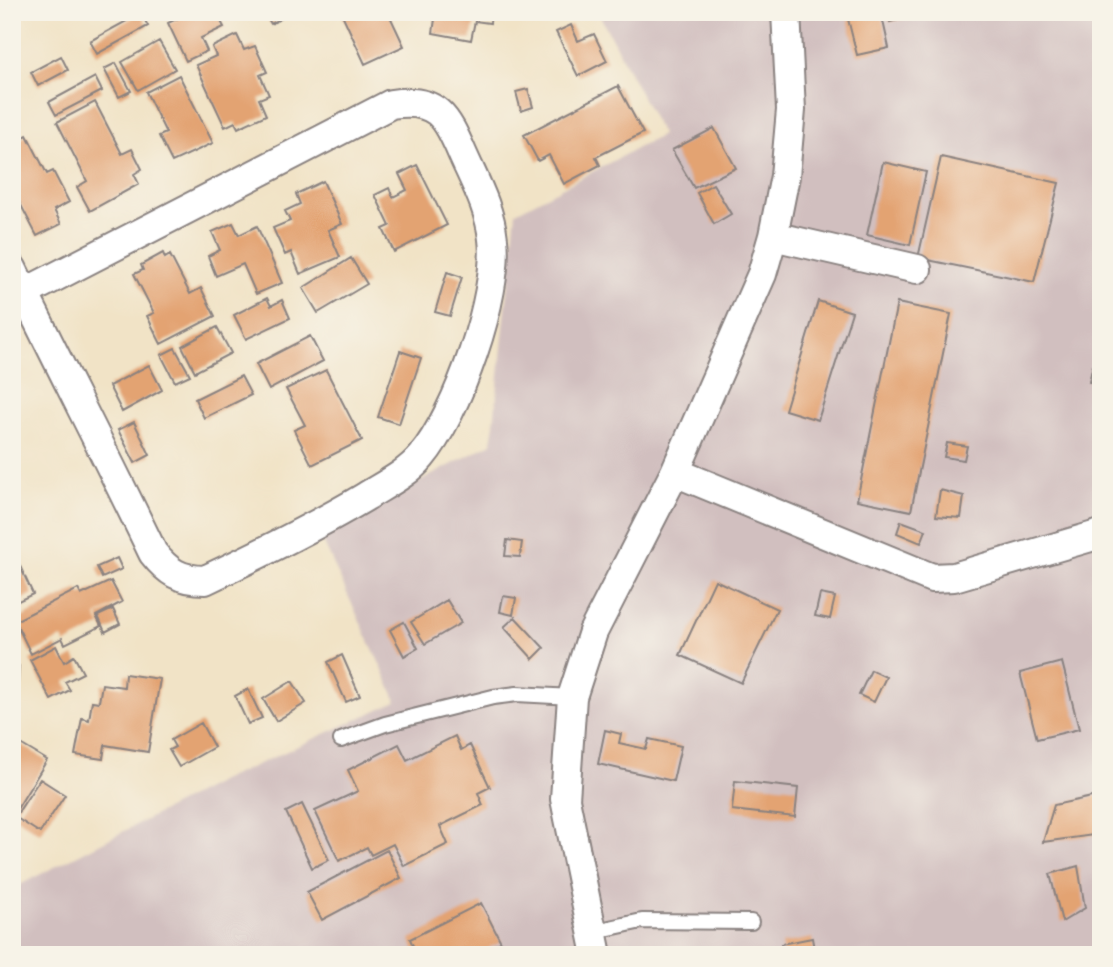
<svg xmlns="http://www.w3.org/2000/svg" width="1113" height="967" font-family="Itim,sans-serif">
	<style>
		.industrial { fill: #d1bfbf }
		.building { fill: #e3a372 }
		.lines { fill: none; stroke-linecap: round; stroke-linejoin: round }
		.service-casing { stroke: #8a8280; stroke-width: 18 }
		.minor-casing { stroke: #8a8280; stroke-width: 32 }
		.service { stroke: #fff; stroke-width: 14 }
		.minor { stroke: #fff; stroke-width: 28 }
	</style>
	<rect width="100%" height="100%" fill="#f7f3e8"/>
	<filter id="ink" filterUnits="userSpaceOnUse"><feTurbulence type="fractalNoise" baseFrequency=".0143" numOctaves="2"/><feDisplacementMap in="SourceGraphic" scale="14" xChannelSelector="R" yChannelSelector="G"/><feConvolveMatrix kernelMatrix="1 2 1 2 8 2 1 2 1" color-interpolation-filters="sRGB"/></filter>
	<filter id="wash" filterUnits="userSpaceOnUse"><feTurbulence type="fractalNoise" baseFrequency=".00686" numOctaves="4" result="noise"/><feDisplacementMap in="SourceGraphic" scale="28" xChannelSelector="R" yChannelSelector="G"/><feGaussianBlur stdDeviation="1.57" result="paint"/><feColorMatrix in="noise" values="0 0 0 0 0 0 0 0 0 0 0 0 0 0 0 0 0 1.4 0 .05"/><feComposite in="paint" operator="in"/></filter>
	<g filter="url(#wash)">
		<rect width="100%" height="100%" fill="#f1e3c6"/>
		<path class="industrial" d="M598,12H1101V955H12V889L221,781L397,701L320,535L492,443L516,212L662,135Z"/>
		<g id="blocks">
			<path class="building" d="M191,12H216L224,27L201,38L207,51L186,61L168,23Z
				M264,12H293L271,24Z
				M341,12H388L404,46L365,64Z
				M436,12H491L490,23L475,21L471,40L433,33Z
				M881,12L889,48L857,55L848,19Z
				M887,12H917V15L890,22Z
				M141,13L148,26L97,54L90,41Z
				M571,25L578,41L594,34L607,61L578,76L556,32Z
				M237,35L244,50L255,46L267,72L260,75L269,95L259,99L266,115L238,128L235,122L225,127L196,65L216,56L212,47Z
				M159,41L175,69L138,90L122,62Z
				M61,56L68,70L38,86L31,72Z
				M116,63L131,91L119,97L104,69Z
				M179,75L213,143L172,162L159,136L166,133L146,92Z
				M95,77L102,91L56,115L49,102Z
				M618,86L643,133L596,157L600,165L564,184L549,155L538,161L524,135Z
				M528,89L533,107L521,111L516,92Z
				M95,102L122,154L132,149L142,169L134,174L139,184L90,211L77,187L87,181L57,122Z
				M714,128L736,168L694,188L672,150Z
				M27,135L47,174L53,171L69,202L54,210L61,224L37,236L12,188V143Z
				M941,157L1059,183L1034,282L918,258Z
				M883,162L926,172L910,245L867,235Z
				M417,165L447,225L394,252L383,229L390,226L375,195L389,188L393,197L407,190L399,174Z
				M323,181L342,224L328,230L340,257L300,274L291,252L285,255L273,228L290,221L285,211L300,204L296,194Z
				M713,184L731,214L714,224L697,193Z
				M233,223L239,235L257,226L282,283L256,294L243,264L216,276L208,256L220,250L212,232Z
				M163,253L165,258L170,255L190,294L201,288L215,316L161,344L147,316L154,313L134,274L143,270L141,265Z
				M351,258L367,284L318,313L303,288Z
				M447,272L462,277L450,316L435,312Z
				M267,298L271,306L282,300L290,318L246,339L234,315Z
				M818,301L852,312L818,420L785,410Z
				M897,303L951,314L911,511L857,500Z
				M217,327L231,353L195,372L182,346Z
				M310,336L323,361L269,390L256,364Z
				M175,348L190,375L175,382L161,355Z
				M400,351L421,358L399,424L378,417Z
				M1096,352L1101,353V384L1089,382Z
				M149,365L162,390L122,412L109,386Z
				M326,370L362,440L312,465L294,430L305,425L286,389Z
				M241,376L251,395L204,418L195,399Z
				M134,422L150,455L135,463L118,430Z
				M947,443L967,446L964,460L944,457Z
				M940,490L964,496L961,518L936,516Z
				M901,521L926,530L921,543L897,533Z
				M507,540L522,542L520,557L505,556Z
				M12,549L33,594L12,604Z
				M117,558L122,569L102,578L97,567Z
				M715,580L777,609L741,683L680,655Z
				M111,581L122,602L96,616L101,626L65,644L62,638L31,654L15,621L78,589L81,595Z
				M820,594L835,597L830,619L815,616Z
				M503,596L516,598L513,615L500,612Z
				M447,600L461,623L425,644L411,622Z
				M113,609L120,624L105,632L98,616Z
				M515,617L544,648L533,659L504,627Z
				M404,622L418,648L404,656L390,630Z
				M56,646L64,662L74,656L83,673L65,682L70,690L51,700L30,660Z
				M342,655L360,696L346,702L328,662Z
				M1062,662L1079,729L1037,739L1020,673Z
				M12,665L19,666L16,718H12Z
				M871,670L886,677L874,702L859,695Z
				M125,674L160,679L148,752L105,745L103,759L75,755L82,718L89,720L92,701L99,702L102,684L124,687Z
				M292,681L306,703L276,721L263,699Z
				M248,689L262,718L248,724L235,696Z
				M201,723L214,747L179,767L169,750L175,747L171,740Z
				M605,730L621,734L619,743L646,749L649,739L681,746L673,781L598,764Z
				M455,736L461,750L470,745L490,787L478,793L483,805L440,826L448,844L404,866L393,844L371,855L367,847L339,861L315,811L358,791L348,770L399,744L407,760Z
				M12,739L47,760L12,817Z
				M40,779L65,795L40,833L15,817Z
				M735,781L798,788L795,817L732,810Z
				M1101,795V834L1043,842L1054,805Z
				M302,804L329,860L312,868L286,812Z
				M387,850L401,878L322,920L307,892Z
				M1078,866L1085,908L1062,922L1050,874Z
				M481,903L501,942L475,955H417L410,939Z
				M812,938L815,955H783L781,944Z"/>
		</g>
	</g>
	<g filter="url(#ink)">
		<use href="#blocks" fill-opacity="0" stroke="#8a8280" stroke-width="2"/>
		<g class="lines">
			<defs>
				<path id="service" d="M341,740L385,724L493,697L517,694L572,697
					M591,932L642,921L751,922"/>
				<path id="minor" d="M773,236L917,269
					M12,268C58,363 107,457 153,553C168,572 180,580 205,580C260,554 313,528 365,497C384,485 407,474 421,457C457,415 500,294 493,239C490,209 475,182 463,155C446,116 437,97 391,104L24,293
					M675,472L932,578L954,577L1101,534
					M597,955L565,799L572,697L593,632L675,472L762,274L773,236L785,176L791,110L786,12"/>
			</defs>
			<use href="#service" class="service-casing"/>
			<use href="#minor" class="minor-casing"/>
			<use href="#service" class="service"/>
			<use href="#minor" class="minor"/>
		</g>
	</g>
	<rect width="1113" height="967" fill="none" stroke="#f7f3e8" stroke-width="42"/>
</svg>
